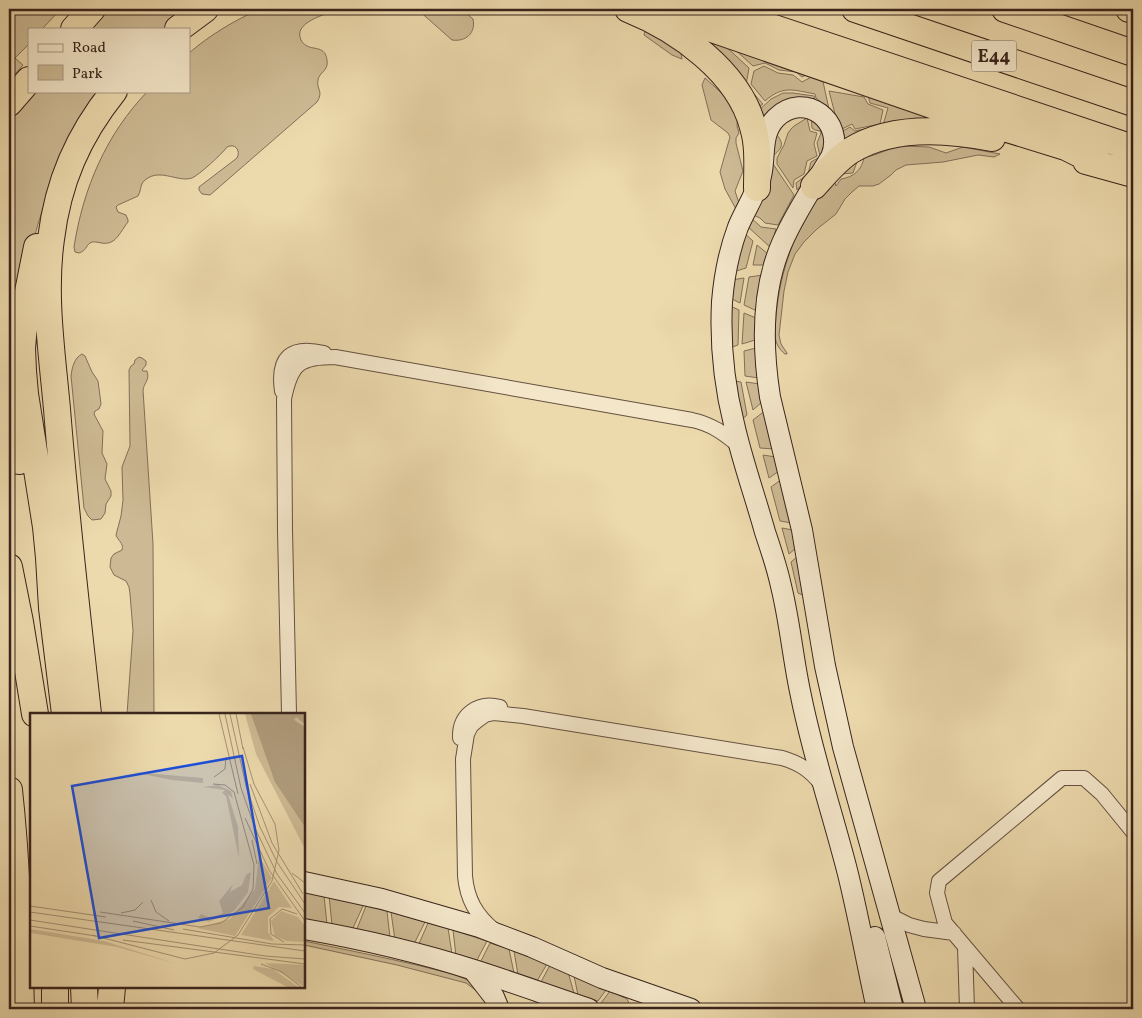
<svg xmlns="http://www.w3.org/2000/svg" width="1142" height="1018" font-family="Vollkorn,serif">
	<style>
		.green { fill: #cdba94; stroke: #826f58 }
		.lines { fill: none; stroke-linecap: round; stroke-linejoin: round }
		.street-casing { stroke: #655140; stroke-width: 16 }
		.secondary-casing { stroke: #38241c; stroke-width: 22 }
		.highway-casing { stroke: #38241c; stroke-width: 28 }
		.street { stroke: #f3e6c9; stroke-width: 14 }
		.secondary { stroke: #f3e6c9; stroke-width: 20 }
		.highway { stroke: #ecd9ac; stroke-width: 26 }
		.labels { text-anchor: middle; stroke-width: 4; stroke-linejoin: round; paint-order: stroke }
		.shield { fill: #f3e6c9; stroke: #705e50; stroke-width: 1 }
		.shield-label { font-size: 18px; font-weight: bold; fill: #38241c }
		.inset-road { fill: none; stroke: #a49172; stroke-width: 1 }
		.view { fill: #1d4ed8; fill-opacity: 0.15; stroke: #1d4ed8; stroke-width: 2.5 }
		.inset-edge { fill: none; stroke: #38241c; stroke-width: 2.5 }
	</style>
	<rect width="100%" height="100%" fill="#ecd9ac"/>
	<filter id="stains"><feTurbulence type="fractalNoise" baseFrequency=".004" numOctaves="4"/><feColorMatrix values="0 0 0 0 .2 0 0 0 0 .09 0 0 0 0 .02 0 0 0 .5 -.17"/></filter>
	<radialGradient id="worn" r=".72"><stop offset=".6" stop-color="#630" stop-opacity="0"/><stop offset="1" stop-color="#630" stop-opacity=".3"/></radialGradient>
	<path class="green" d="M9,9H61L42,29H29V44L15,58L23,65L9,81Z
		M109,9H195L167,29H92Z
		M260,9H341C329,13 296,21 300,37C301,41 303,44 307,46C315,50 325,46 327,60C329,71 319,72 318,80C316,89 324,91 317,102L210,195L202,194L199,190V187L237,158C241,150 235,143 227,147C222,154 199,175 192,178C177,183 158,166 143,182C140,186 141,191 138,196L118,205L116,207L118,212L126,215L128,220V222C123,228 119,237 113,241C104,247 95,239 90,243C85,247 87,250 79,253L75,252L74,247C83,189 106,134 148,91H189V53C210,35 235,20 260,9Z
		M417,9H461L473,19C476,33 466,42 452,40Z
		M646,27L680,48L682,59L672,55L644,35Z
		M690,36L723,44L749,68L746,85L763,104L756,109Z
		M732,47L810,73L802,77L796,72L779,70L765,63L753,66Z
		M764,66L778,73L793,75L802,82L815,75L822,77L829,109L816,98L815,94C793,90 783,85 765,101L751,84L754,71Z
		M705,78L738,108L737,126L739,133L736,138V143L743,171L735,191L739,203L736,209L725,189L720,172L730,137L728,133L711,120L702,85Z
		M35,91H104L53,178L38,224L28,260L12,349H9V121Z
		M829,91L864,97L868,104L883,110L880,124L855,129L852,124L842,129L835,114Z
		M867,92L951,122L846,144L843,131L850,127L855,131L883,125L888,108L870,103Z
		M783,93H793L814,96L815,99C794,96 775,99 764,119L757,112L771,99Z
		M811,115L826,131L821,160L797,190L796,183L808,174L811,162L818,158L820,156L817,143L821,133L820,131L815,130L812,128Z
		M807,118L810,131L817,133L814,144L817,156L807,161L804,174L794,180L793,188L777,164V158L784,145L788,133L791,129L794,126Z
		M775,132C785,145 783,147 772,157L771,161L794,195L778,225L765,223L760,218L751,214Z
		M903,146L929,147L946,153L963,147L1000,154L994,157L978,155L943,162L906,165L896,170L891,175L879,184L873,186H859L852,192L845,199L836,214L817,229L804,242L795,254L788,272L784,291L779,335L781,344L787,353V354H785C772,344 775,331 776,316C780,271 795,229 822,192C825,187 829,181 833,176C840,170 850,164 858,159L853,173L842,174L835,183L836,186L841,179C854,177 862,170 864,157C878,156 889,147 903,146Z
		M750,217L761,227L776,229L771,248L747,226Z
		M743,232L753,241L746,268L733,272Z
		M757,245L768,254L765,265H753Z
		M763,275L757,311L744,305L749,277Z
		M744,278L740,303L728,297L731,280Z
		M728,305L739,310L738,345L727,349Z
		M744,313L756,318L755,340L742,344Z
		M756,348L759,378L745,376L744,351Z
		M82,354L85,356L92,372L98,381L101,404L99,409L95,411L94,414L103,431L102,453L107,464L105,479L111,491V496L106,504L105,513L101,519L92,520L88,516L84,508L71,376C72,368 74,358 82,354Z
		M139,357L142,358L146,361V365L142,370L143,371H147C150,380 144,383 143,390L153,544L154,714H127L133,631L130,594L129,587L126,581L114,575L110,567L111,558L114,554L122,550C124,543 118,541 116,535L121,516L123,500L122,467L130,446L129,370L131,366L134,364L135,360Z
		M730,380L741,382L747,415L739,422Z
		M746,382L760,384L763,401L753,410Z
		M766,410L774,449L760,448L753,420Z
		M763,455L776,457L779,471L769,478Z
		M782,479L792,523L780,521L771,487Z
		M782,528L793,530L796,548L789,554Z
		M798,556L805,596L798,593L791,562Z
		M304,891L324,896L327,924L304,921Z
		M329,896L364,904L352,930L332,925Z
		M366,906L387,911L390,938L356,931Z
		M391,912L425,922L414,944L395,940Z
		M428,923L448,928L452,954L418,946Z
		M453,930L487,941L476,962L456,956Z
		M304,941C343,949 382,957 421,966C439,971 460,974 476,985C485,990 490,999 493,1009H489L484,998L478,992L466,983L397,965L304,945Z
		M490,943L509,949L514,973L480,963Z
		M514,951L547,964L537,981L518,975Z
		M550,965L568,972L574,993L541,982Z
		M574,976L606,990L598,1001L578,995Z
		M610,991L627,999L632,1009H622L601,1003Z"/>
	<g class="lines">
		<defs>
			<path id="street" d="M282,391C277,357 291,345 324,353
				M289,714L285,530L284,399C291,364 299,357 335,357L692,420C711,424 724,433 739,446
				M460,738C459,715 478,701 500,707
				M891,916L909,925L924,929L954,933
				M494,930C476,915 467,899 465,876L463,759L467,734L471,726L478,720L485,715L494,713L523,716L782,758C799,763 810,770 821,784
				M965,947L967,1009
				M1018,1009L945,923L937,893L939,881L1062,778H1084L1102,794L1133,832"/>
			<path id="secondary" d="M304,882L382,899L479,927L532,947L602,978L691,1009
				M304,929C361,939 418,952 474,970C512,982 550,996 589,1009
				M875,937L893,1009
				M473,970L494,997L499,1009
				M877,1009C867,964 859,919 848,874C833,815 813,756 801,696C793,660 790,622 781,586C777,567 771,550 765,532C755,496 742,460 734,424C724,384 720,342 722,302C724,277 729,251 738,227C745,210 756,194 761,176C766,156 760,134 776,118C804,90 846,121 831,157C814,185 795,213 782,243C761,291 762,346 770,397L802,530L825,666L843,747L916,1009"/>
			<path id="highway" d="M628,9C678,29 739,72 753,127C759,146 757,168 757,188
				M654,9L949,111L1066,147L1102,165
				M717,9L1133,148
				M855,9L1133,103
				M1005,9L1133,53
				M1129,9L1133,10
				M74,29L92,9
				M178,29L205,9
				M9,103L29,80
				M1086,161L1133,174
				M814,186C825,174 836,160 850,151C891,125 947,129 992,138
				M37,247L26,302L22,348L23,371L25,394L46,527L49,558L52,608L65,714
				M9,418L19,461
				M9,567L20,622L35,714
				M88,714C77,613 65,511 57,409C52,353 43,295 51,239C58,182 78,136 114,91
				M9,790C17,863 19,936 21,1009
				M55,987V1009
				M84,987L85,1009
				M110,1009L112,987"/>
		</defs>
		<use href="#street" class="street-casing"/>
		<use href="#secondary" class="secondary-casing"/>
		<use href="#highway" class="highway-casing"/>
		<use href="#street" class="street"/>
		<use href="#secondary" class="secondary"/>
		<use href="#highway" class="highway"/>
	</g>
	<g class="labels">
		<rect class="shield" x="971.5" y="40.5" width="45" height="31" rx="4"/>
		<g class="shield-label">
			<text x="994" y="62">E44</text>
		</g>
	</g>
	<g transform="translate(30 713)">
		<rect width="275" height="275" fill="#ecd9ac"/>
		<path d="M215,1H275V136L226,41ZM103,59L173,65V70L142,67ZM188,72L201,78L203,86L198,81L208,114L209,145L196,83L192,80L195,77L173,74ZM229,143L242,165L205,223L167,215L200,206L225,176ZM221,159L218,179L204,198L179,209L168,205L171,201L181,205L193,200L189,188L203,171L200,179L212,172L216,162ZM244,168L262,195L249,194L238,204V219L244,228L211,222ZM251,198L268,204L275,213V229L257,228L245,223L241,208ZM0,216L74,228L147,251L87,234L1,220ZM235,250L275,252V274H274ZM224,253L243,256L268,274H257L223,256Z" fill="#cdba94"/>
		<path d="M221,1H275V11L266,4L264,7L275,14V114L245,69Z" fill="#af9b7b"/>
		<path class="inset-road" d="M189,1L208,81M195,1L211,75L225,115L247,161L275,200M200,1L216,73L230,114L247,149L275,191M206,1L213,36M184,64L195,56L196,44M220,71L242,130L273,181M215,105L239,157L275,208M222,127L227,151M262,160L275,170M121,187L126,199L139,208M0,193L76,204M0,199L275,238M70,199L170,214L191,210L213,194L223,176L224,152L204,79L195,72L183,71M91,200L105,197L113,189M0,207L235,243L275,246M103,208L144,217M0,213L66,223M153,216L242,231L275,232M62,222L155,246L184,240L208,222L242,168L249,137L245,111L224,71L213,34M93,227L275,251M254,229L241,221L240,206L252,196L267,201M231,251L252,259L271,274"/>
		<path class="view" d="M212,43L239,195L69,225L42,73Z"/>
		<rect width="275" height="275" class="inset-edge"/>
	</g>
	<rect width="1142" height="1018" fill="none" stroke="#ecd9ac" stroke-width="30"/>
	<rect x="10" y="10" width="1122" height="998" fill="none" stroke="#38241c" stroke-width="2.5"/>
	<rect x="15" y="15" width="1112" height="988" fill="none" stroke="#38241c"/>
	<rect x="28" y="28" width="162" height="65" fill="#f3e6c9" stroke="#a89884"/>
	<rect x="38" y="44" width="25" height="8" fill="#f3e6c9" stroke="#a89884"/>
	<text x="72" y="52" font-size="15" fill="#38241c">Road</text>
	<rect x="38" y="65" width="25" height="15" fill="#cdba94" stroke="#a89884"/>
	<text x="72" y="78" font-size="15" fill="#38241c">Park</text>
	<rect width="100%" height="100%" filter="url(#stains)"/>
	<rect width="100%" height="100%" fill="url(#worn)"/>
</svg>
